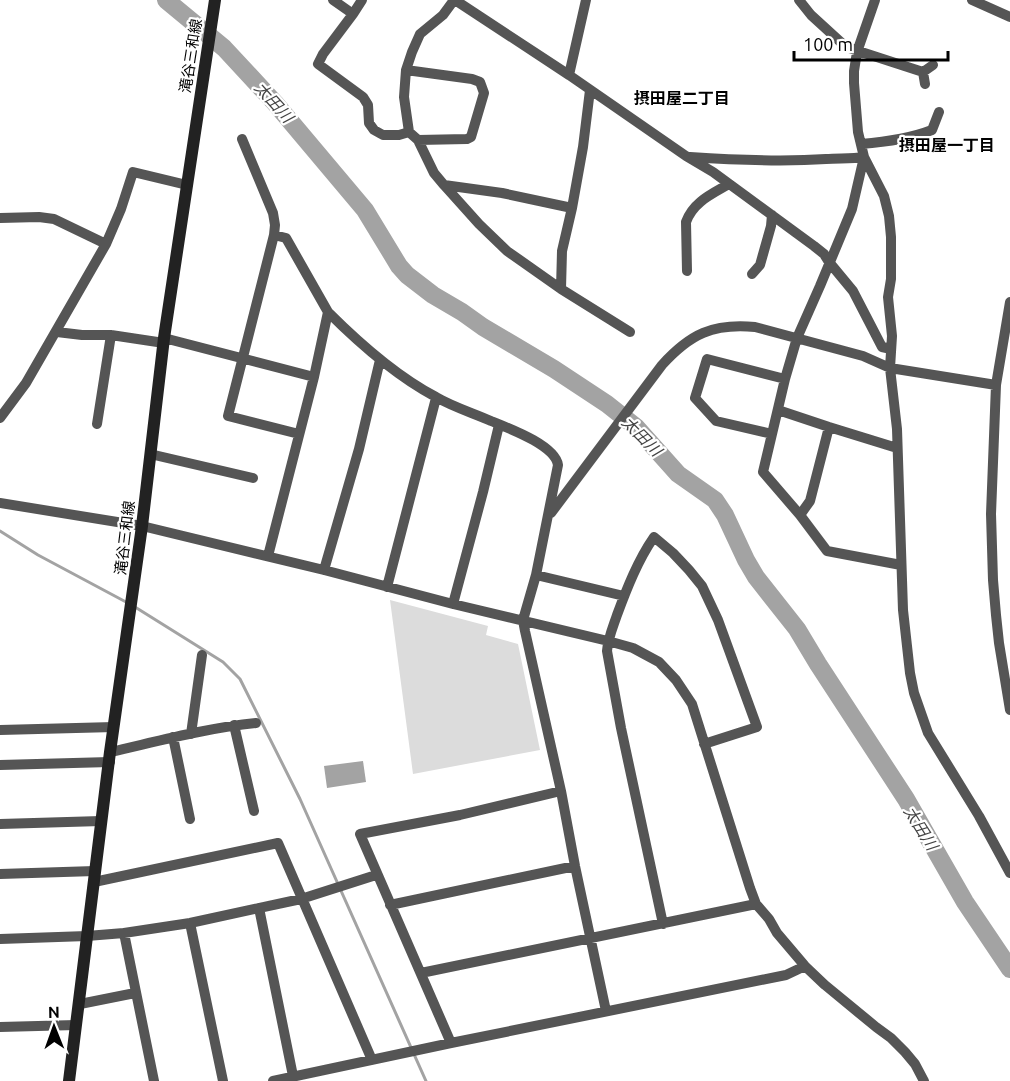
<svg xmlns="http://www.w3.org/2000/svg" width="1010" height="1081" font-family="Ubuntu,'Noto Sans JP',sans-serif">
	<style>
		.green { fill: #dcdcdc }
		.water { fill: #a3a3a3 }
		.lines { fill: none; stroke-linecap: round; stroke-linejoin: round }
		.stream { stroke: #a3a3a3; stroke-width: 3 }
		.river { stroke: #a3a3a3; stroke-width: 18 }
		.minor { stroke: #555; stroke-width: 10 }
		.secondary { stroke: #222; stroke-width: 12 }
		.labels { text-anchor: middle; stroke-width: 4.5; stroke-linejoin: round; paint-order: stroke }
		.street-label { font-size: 15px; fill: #000; stroke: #fff }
		.neighbourhood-label { font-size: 16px; font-weight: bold; fill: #000; stroke: #fff }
		.water-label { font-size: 16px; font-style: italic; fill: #444; stroke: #fff }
	</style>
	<rect width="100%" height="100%" fill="#fff"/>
	<path class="green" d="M390,600L488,626L486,635L518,644L540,750L413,774Z"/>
	<path class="water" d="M363,761L366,782L327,788L324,766Z"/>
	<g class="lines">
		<path class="stream" d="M0,531L38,555L126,602
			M135,607L223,662L240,679L300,799L426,1081"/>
		<path class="river" d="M166,0L224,48L275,103L365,210L399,266L407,275L433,295L462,312L483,327L554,369L607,404L636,427L678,474L715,500L725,515L746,560L756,577L797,629L818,664L906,799L965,902L1010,969"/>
		<path class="minor" d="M333,0L353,14L362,0
			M455,0L569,75L686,156L713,172L814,246L824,254L829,262L853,291L882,347L891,349
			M799,0L811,15L846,47L923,72
			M875,0L857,52L854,71V83L858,132L864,157L884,196L889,216L891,237V279L888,297L892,336L890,368L897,429L903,610L910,673L914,693L928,733L979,816L1010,873
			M972,0L1010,17
			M353,14L323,54L318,64L363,97L368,105L369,123L374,130L383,135H399L409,132
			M406,70L404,97L409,132L418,140L434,173L444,185L502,193L572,208L583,147L590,90
			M569,75L586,0
			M925,84L923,72L933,65
			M242,139L273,213L275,225L274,235
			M418,140L467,139L471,137L484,93L480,82L472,79L406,70L412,52L420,34L443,15L454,0
			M861,144C886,142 909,139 932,130L939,112
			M690,157C735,160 781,162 826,159C839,158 851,159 864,157
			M864,157L852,209L820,286L797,338L785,379L763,472L800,515L827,551L901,565
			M444,185L479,224L507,251L561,289L562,251L572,208
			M0,218L39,217L54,219L106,244
			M687,271L686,222C693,202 712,194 729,184
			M752,274L760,265L771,226L772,215
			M561,289L630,332
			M1010,302L996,385L991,514L993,580L996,615L999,643L1010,710
			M57,332L82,335H111L164,343
			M164,338L314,377
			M778,410L829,427L897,448
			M0,418L26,383L106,244L121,209L133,172L187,185
			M97,424L111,335
			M299,434L228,416L274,235L286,238L328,312
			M772,434L716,421L695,398L707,359L785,379
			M150,454L253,478
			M0,503L142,526L324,570L453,604L608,641L633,648L659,662L676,680L692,704L750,888L756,904L769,919L777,933L805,966L825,985L876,1027L891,1038L905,1052L915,1064L924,1081
			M551,513L662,365C690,334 713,323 755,327L863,356L890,368L996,385
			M800,515L810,501L829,427
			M268,556L314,377L328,312C361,345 396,376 436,397C453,407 473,413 491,421C508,428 555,445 558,465L536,575L523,620L525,631L561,791L575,866L606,1011
			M324,570L359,449L380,360
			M536,575L624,596
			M387,587L436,398
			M453,604L483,492L499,425
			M234,725L254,811
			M0,730L114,727
			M191,734L202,655
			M173,737L190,819
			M110,752C159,741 207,728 256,723
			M0,765L110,762
			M0,824L101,821
			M0,874L95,871
			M94,882L278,843L372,1060
			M390,905L575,866
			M259,908L293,1076
			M190,923L223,1081
			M663,924L621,728L607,651C608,638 613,627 617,615C627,588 638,560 654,537L673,553L689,570L702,586L718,620L757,727L704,744
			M124,933L154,1081
			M0,939L87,936L124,933L190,923L301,899L376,875
			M421,973L756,904
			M80,1004L135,993
			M0,1027L76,1025
			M451,1043L360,834L460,815L561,791
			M273,1081L451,1043L786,975L805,966"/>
		<path class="secondary" d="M69,1081L110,752L142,526L164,338L215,0"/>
	</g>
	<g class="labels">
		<g class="street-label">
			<text transform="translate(191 56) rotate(-81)" y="5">滝谷三和線</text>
			<text transform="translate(125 538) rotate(-83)" y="5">滝谷三和線</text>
		</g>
		<g class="neighbourhood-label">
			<text x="682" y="104">摂田屋二丁目</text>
			<text x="947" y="151">摂田屋一丁目</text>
		</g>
		<g class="water-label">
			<text transform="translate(274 102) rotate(48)" y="6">太田川</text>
			<text transform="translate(642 436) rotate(45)" y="6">太田川</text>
			<text transform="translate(921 828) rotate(58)" y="6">太田川</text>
		</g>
	</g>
	<g transform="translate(54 1027) rotate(359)" stroke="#ffffff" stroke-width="4.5" paint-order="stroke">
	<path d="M0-4.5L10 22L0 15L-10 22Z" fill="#000000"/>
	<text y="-9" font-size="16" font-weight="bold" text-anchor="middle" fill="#000000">N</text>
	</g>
	<path d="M794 51v9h154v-9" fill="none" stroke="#000000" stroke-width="3"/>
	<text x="803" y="51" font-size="18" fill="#000000" stroke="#ffffff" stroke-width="4.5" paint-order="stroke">100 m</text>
</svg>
